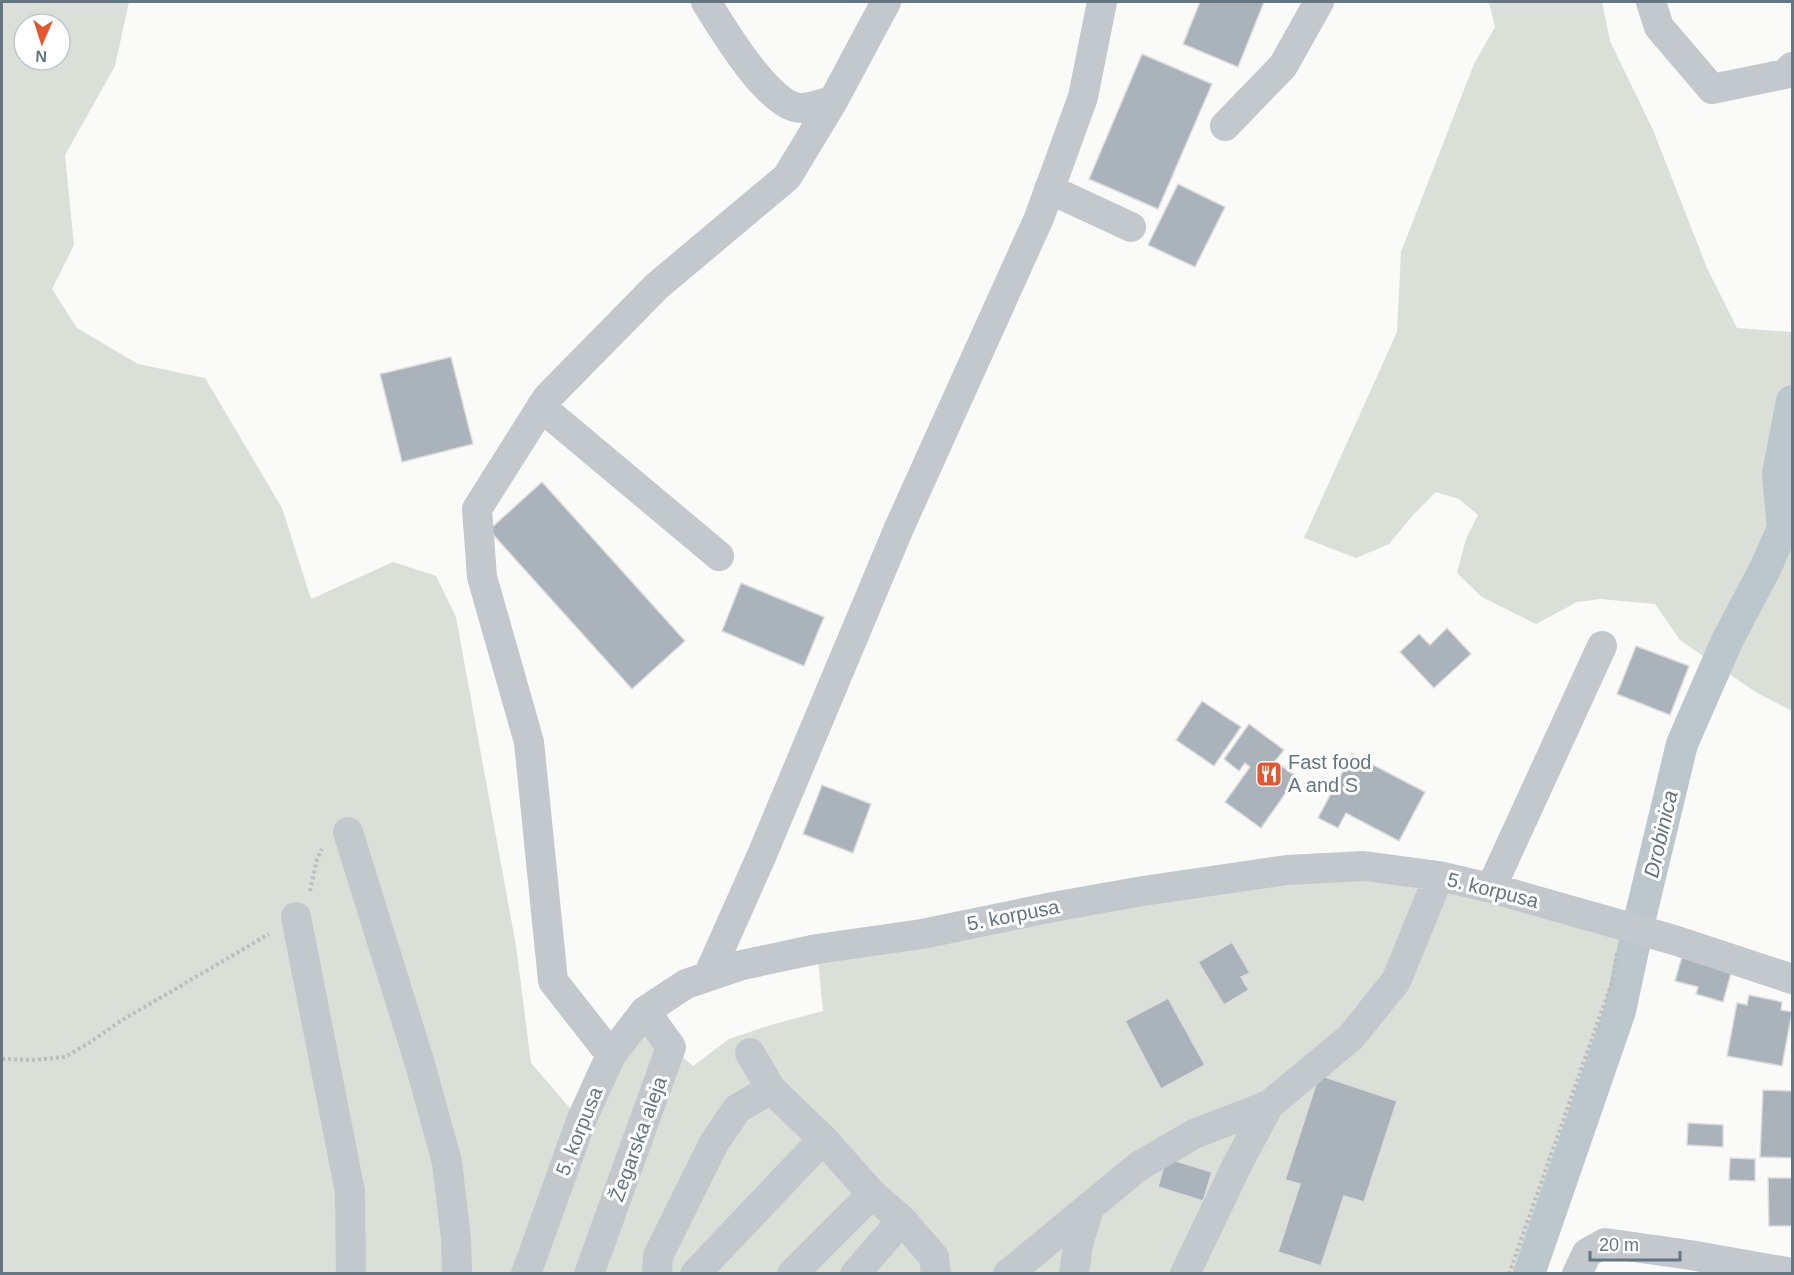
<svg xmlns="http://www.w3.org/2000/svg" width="1794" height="1275" font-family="Helvetica,sans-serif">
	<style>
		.green { fill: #dadfd7; fill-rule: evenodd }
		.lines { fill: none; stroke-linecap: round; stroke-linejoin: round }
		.canal { stroke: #bbc7cb; stroke-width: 32 }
		.building { fill: #aab3b9; stroke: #dcdcda; stroke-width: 1.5 }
		.path { stroke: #bbbfc2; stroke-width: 4; stroke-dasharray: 3 3; stroke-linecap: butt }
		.minor { stroke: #c3c8cc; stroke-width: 30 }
		.labels { text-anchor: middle; stroke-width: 6; stroke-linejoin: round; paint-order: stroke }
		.poi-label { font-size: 20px; fill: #657683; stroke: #fff; text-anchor: start }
		.street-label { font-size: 20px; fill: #657683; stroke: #fff }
		.water-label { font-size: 21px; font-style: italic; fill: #60757c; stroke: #fff }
	</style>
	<rect width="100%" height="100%" fill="#fafaf8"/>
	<path class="green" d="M2,2H129L115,66L65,155L74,245L52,289L77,328L138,364L205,378L282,508L311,599L393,562L436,576L456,617L516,946L531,1063L581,1121L645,1011L671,1047L693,1066L729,1039L774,1024L823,1011L817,949L1287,870L1640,918L1620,1011L1529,1273L2,1274ZM24,24H60V60H24Z
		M1489,2H1602L1610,41L1653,130L1707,268L1737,328L1792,332V711L1757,693L1680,640L1655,604L1600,599L1577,602L1536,624L1482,597L1457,573L1466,539L1478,515L1459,499L1436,492L1414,514L1389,544L1356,558L1304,538L1397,332L1401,252L1474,64L1495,27Z"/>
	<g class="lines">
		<path class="canal" d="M1529,1274L1620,1011L1640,918L1682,744L1727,641L1766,567L1783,528L1778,474L1792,401"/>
	</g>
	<path class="building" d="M1200,2H1264L1238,67L1183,44Z
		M1142,54L1212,84L1158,209L1089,179Z
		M1178,184L1225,207L1195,267L1148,245Z
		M451,357L473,444L402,462L380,374Z
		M542,482L685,641L632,689L489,530Z
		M741,583L824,617L804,666L722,631Z
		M1447,628L1471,654L1434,688L1400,652L1419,634L1430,645Z
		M1636,646L1689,666L1670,715L1617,694Z
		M1202,701L1241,727L1214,766L1176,740Z
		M1249,724L1284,750L1275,761L1297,777L1261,828L1225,802L1250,767L1245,763L1239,771L1224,759Z
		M1352,754L1425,792L1399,841L1346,813L1338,828L1318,818Z
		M822,785L871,804L853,853L803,834Z
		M1232,942L1250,973L1241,977L1249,990L1224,1005L1198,962Z
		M1682,957L1732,970L1723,1002L1696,994L1698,987L1675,981Z
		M1749,995L1782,1002L1781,1010L1792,1012L1782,1066L1727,1056L1737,1003L1747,1005Z
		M1168,998L1205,1065L1161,1089L1125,1021Z
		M1319,1075L1397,1101L1364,1202L1344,1196L1321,1266L1278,1252L1300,1184L1285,1180Z
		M1763,1090L1792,1091V1158L1760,1157Z
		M1688,1123L1723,1125V1147L1687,1145Z
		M1166,1158L1212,1172L1203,1201L1158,1187Z
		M1730,1158L1755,1159V1181L1729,1180Z
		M1768,1178H1792V1226H1769Z"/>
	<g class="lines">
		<path class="path" d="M310,891L317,859L322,849
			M2,1059L33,1060L65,1057L89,1043L119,1022L269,934
			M1509,1274L1612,982L1617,953"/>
		<path class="minor" d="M706,2C721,26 770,109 801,108C811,108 823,103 833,101
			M1651,2L1659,27L1712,89L1785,74L1792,67
			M1225,126L1283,66L1319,2
			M1049,189L1131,227
			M541,407L719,556
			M348,832L420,1064L447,1162L456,1239L457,1274
			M1491,888L1602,646
			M296,917L350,1192L351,1274
			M708,976L761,857L899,528L1039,218L1083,97L1102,2
			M750,1053L771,1089L823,1139L872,1194L902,1220L934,1257L936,1274
			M611,1055L553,981L529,742L482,577L477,509L547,398L657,286L787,177L833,101L886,2
			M526,1274L581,1121L611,1055L645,1011L686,984L742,965L817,949L922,934L1053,907L1143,891L1287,870L1364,866L1439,876L1491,888L1674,940L1792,979
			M589,1274L671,1047L645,1011
			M657,1274L658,1256L714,1143L737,1109L771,1089
			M695,1274L823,1139
			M792,1274L872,1194
			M855,1274L902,1220
			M1008,1274L1139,1166L1194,1134L1269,1105L1351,1037L1396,981L1439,876
			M1074,1274L1078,1244L1090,1206
			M1185,1274L1238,1163L1269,1105
			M1577,1274L1587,1253L1605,1243L1690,1255L1792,1273"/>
	</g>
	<defs>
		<symbol id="restaurant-square" viewBox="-11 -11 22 22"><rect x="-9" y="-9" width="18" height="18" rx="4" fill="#e4572e" stroke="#fff"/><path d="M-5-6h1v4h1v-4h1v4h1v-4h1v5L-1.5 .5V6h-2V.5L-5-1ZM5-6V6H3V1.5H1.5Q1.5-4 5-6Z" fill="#fff"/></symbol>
	</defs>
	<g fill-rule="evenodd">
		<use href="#restaurant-square" x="1254" y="759" width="30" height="30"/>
	</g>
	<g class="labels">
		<g class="poi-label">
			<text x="1288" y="769">Fast food<tspan x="1288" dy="23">A and S</tspan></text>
		</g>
		<g class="street-label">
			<text transform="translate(1493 890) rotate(14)" y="7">5. korpusa</text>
			<text transform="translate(1013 915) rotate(-11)" y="7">5. korpusa</text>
			<text transform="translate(579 1131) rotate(-68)" y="7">5. korpusa</text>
			<text transform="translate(638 1139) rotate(-70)" y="7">Žegarska aleja</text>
		</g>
		<g class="water-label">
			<text transform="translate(1661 834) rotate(-77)" y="7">Drobinica</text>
		</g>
	</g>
	<rect width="1794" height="1275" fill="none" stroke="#657683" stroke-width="6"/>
	<g transform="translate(42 42) rotate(183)"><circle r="28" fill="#ffffff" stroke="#c1c8cd" stroke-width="1.5"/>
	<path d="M0-4.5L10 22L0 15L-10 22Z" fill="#e4572e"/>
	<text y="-9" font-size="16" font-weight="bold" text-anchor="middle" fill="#657683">N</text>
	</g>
	<path d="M1590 1251v9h90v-9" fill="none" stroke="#657683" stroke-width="3"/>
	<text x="1599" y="1251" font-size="18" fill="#657683" stroke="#ffffff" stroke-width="4.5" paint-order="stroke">20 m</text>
</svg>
